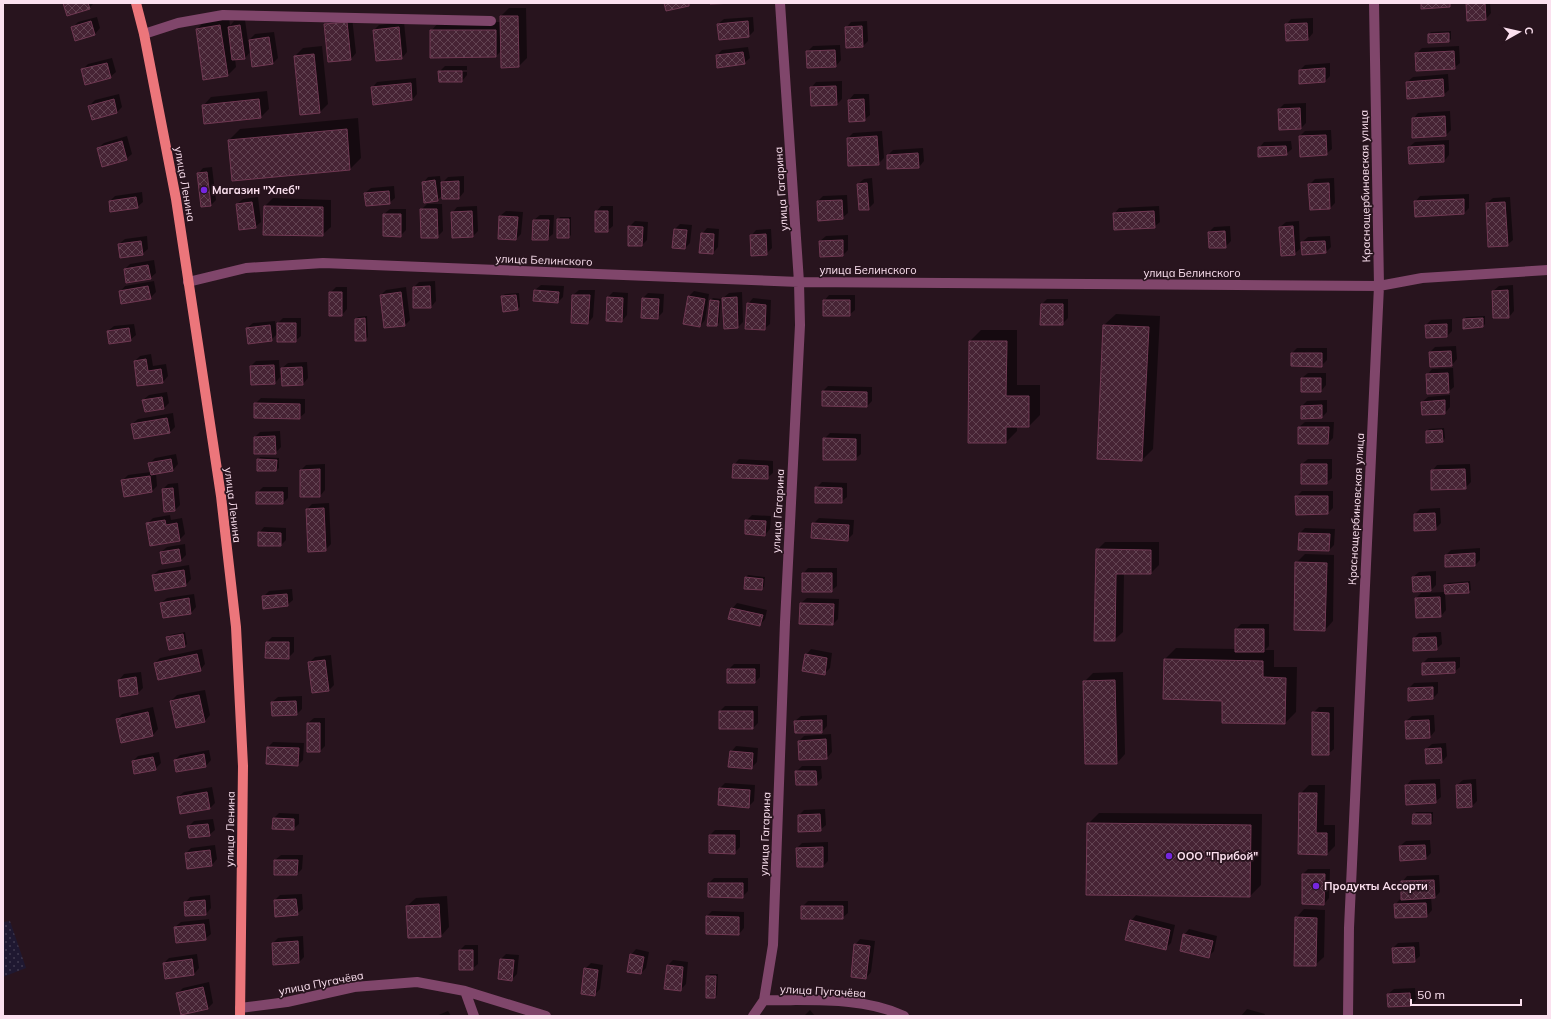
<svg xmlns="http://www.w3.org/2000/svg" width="1551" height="1019" font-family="Mulish,sans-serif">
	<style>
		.green { fill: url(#green-dots) }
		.shadow { fill: #0007; fill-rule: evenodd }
		.building { fill: url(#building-cross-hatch); stroke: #6f3852 }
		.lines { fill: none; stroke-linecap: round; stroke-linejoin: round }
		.minor { stroke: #80466b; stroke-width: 10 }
		.major { stroke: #ec767b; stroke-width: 10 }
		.poi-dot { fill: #7526e0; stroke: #28141e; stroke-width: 1.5 }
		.labels { text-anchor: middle; stroke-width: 3.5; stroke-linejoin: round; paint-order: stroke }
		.street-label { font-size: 11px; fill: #fbe0ef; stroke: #28141e }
		.poi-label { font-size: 11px; font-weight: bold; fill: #fbe0ef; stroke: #28141e; text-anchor: start }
	</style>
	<defs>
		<pattern id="green-dots" width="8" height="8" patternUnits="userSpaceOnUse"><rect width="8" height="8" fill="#1f1831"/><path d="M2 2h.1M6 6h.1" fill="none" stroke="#40394f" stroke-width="1.8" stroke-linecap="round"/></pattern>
		<pattern id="building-cross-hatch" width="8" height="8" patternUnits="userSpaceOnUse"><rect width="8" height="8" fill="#462334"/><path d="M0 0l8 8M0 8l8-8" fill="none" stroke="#624352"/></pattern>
	</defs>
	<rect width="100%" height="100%" fill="#28141e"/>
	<path class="green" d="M10,921L26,968L3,977V922Z"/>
	<path class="shadow" d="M64,3H94L89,8Z
		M1467,3H1490L1491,13L1486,19Z
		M509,8H526L527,58L519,66L501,51L496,56L431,31L439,22H501V16Z
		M97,17L100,28L95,34L76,40L72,28L78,22Z
		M229,17L230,26L234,21L245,20L248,41L255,34L274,32L278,58L273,63L251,51L245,58L235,59L236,67L228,75L197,29L205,21Z
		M352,17L356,53L351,59L329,61L325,25L331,19Z
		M753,17L754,31L749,36L718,24L724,19Z
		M1313,18V33L1308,39L1286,25L1291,19Z
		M867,21L868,41L863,46L846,28L851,22Z
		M404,22L407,52L402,58L374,30L379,25Z
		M1451,31V39L1449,41L1429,34L1431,32Z
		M840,45L841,60L836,66L808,51L813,46Z
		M322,46L328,104L320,112L295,56L303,48Z
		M1459,46L1460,63L1454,68L1416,54L1422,48Z
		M748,47L750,58L744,63L717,55L722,50Z
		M112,58L116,72L110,77L82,70L88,64Z
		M1330,63V76L1325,81L1300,70L1305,65Z
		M445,66H467V75L462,81L439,72ZM444,70H467V72H444Z
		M1448,74L1449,90L1443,95L1407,82L1413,77Z
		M416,78L417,94L412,100L373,104L372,88L377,82Z
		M842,81V99L837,104L812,105L811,88L816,82Z
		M267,91L269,109L261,117L203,106L211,97Z
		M119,94L122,107L117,112L89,106L95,100Z
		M854,94H869L870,115L864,120L850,121L849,100Z
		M1306,103V123L1301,128L1280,129L1279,109L1284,104Z
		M1450,111L1451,130L1446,135L1413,119L1418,113Z
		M358,118L361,158L350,169L232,180L229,140L240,129Z
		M1331,130L1332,149L1326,154L1300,136L1305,131Z
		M882,131L884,158L878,164L848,138L853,133Z
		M127,136L132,154L126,159L98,148L104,143Z
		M1449,140V155L1444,161L1409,147L1415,142Z
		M1291,141L1292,149L1286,154L1259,148L1264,142Z
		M923,148L924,161L919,167L888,155L893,150Z
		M212,167L216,200L211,205L198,174L203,168Z
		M440,176L441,184L448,177L464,176V192L459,198H443V195L437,200L423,183L428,177Z
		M872,178L874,203L868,209L858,184L864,179Z
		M1334,178L1335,203L1330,208L1309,185L1315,179Z
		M394,186L395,198L389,203L365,193L371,188Z
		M142,192L143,202L137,207L110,201L115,196Z
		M1469,194V208L1464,213L1415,202L1420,196Z
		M847,195L848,213L842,218L818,201L823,196Z
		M258,197L261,222L255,227L237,204L243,199Z
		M1510,197L1513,240L1507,245L1487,203L1493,198Z
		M273,198L331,200V227L322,235L265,206Z
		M427,204H442L443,231L437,237L421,210Z
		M477,206L478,231L473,236L452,213L457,207Z
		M601,206H613V226L607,231L596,212Z
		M1159,206L1160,222L1154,227L1114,214L1119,208Z
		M390,209H406V230L400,236L384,214Z
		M506,211L523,212L521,234L516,239L500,216Z
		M540,215H554L553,234L547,239H533L534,220Z
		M560,217H571V235L569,237L558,220Z
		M635,221L648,222L647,240L642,245L629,227Z
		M1299,221L1300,249L1294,254L1280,227L1286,222Z
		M680,224L692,225L690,243L685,248L675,229Z
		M1230,226L1231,241L1225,247L1209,232L1214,227Z
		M707,228L719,229L718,247L713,253L702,234Z
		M771,229L772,248L766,254L751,236L756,230Z
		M848,235V250L843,255L820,241L826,236Z
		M147,236L148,249L142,254L119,244L125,239Z
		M1330,236L1331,247L1326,252L1302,242L1308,237Z
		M154,260L156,273L150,278L125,269L130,264Z
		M154,281L156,292L150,298L120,292L125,286Z
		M435,281L436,301L431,307H414V287L419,282Z
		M541,285L564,286L563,297L558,302L535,290Z
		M1513,285L1514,311L1509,317H1494L1493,291L1499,286Z
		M336,287H347V309L342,315L330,293Z
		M406,287L410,320L405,325L381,295L386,290Z
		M579,290H595L593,317L588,323L573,295Z
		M694,291L709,294L705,320L700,326L688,297Z
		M613,292L628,293L627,315L622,321L608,297Z
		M742,292L743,322L738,327L723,298L729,293Z
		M519,293L520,307L517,309L502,296L505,294Z
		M648,293L664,294L663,312L657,318L643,298Z
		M829,295H855V310L849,315L824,301Z
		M713,298L721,299L719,323L716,325L710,301Z
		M753,298L771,300L770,324L764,329L748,304Z
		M1047,299H1068V318L1062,324L1042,304Z
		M1116,314L1160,316L1153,449L1142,460L1104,325Z
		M367,316L368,337L365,340L356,319L358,317Z
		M1485,316V324L1483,326L1464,319L1466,317Z
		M283,318H301V336L295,341L278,323Z
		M1452,319V331L1447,336L1427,337L1426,325L1431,320Z
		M275,321L277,334L271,340L247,328L253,323Z
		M134,324L136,335L130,340L108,331L114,326Z
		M981,330H1017V385H1040V415L1029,426H1017V431L1006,442L970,341Z
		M1456,346L1457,359L1452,365L1430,352L1435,347Z
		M1297,348H1327V360L1321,366L1292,353Z
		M151,354L153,366L166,364L168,376L163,382L135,361L140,356Z
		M279,360L280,377L275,383L251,366L256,361Z
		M307,362L308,378L303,384L282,368L288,363Z
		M1453,368L1454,387L1448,392L1427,375L1432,369Z
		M1308,373H1326V385L1321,391L1302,378Z
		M828,386L872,387V401L867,406L823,391Z
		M167,392L169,403L164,408L143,400L149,395Z
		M1450,395V407L1445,413L1423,414L1422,402L1428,397Z
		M261,398L305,399V413L299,418L255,404Z
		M1327,400V412L1322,417L1302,418V406L1307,401Z
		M173,413L175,427L170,432L132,424L138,419Z
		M1305,422H1334L1333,438L1328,443L1299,427Z
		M1444,428L1445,438L1443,441L1427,431L1429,429Z
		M280,431L281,447L275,453L255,437L260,432Z
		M830,433L861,434V454L855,459L824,439Z
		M176,454L178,464L173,470L156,473L157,486L152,491L122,481L128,475L151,472L150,463L155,458Z
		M260,457L279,458V468L276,470L258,460Z
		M739,459L773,461V473L767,478L734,465Z
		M1308,459H1332V478L1326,483L1302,464Z
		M325,464V490L320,496L301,470L306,465Z
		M1470,464L1471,482L1465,488L1432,471L1437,465Z
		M822,482L847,483V497L841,502L816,488Z
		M178,483L180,505L175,510L163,489L168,484Z
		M263,487H288V498L283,503L257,493Z
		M1302,491H1333V508L1328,513L1296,497Z
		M329,503L331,544L325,550L307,509L312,504Z
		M1440,508L1441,523L1435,529L1415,514L1420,509Z
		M170,515L171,520L182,518L185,534L179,540L147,524L153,518Z
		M752,515L771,516L770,529L765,535L746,521Z
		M819,518L854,520L853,534L847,540L813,524Z
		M264,527L286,528V540L281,545L259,533Z
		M1305,528L1335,529L1334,545L1329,550L1300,533Z
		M1105,542H1159V565L1151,573H1124L1123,632L1114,640L1097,550Z
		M185,544L186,555L181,560L163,563L161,552L167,547Z
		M1480,548V560L1475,565L1446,566V555L1451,550Z
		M1305,554L1334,555L1333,621L1325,630L1296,563Z
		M189,565L191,579L186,585L153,575L159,570Z
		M808,568H837V586L831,591L803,574Z
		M1436,571V585L1431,590L1413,577L1419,572Z
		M748,575L765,577L764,587L761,589L746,578Z
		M1470,581L1471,590L1468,592L1445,593L1446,610L1441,616L1416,598L1421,593L1445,592V585L1448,583Z
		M292,589L293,600L287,605L263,597L269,591Z
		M194,594L196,607L191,613L161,603L167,598Z
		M807,598L839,599L838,619L833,624L801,603Z
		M737,603L767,610L765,619L760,625L732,609Z
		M1241,624H1269V646L1265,650H1274V667H1297L1296,712L1285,723L1223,700L1165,659L1176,648L1236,649V629Z
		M185,632L187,644L185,646L167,637L170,635Z
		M1441,632L1442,644L1436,649L1414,638L1419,633Z
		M272,637H294V652L288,658L267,642Z
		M202,649L205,664L200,670L155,663L160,658Z
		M811,649L832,653L830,668L824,674L806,655Z
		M331,655L334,685L329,690L310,662L315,657Z
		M1460,657V667L1454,672L1423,663L1428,658Z
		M734,664H760V677L755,682H728V670Z
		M141,672L143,688L138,693L121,696L119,680L124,674Z
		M1123,672L1125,754L1117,763L1084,682L1093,673Z
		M1438,682V693L1433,698L1409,688L1414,683Z
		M205,690L210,715L205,721L171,701L177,695Z
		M302,696V709L297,714L272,702L278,697Z
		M725,706H758V723L753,728L720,711Z
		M153,707L158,729L153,735L122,742L117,719L122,714Z
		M1319,707H1334V749L1328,754L1313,713Z
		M827,715V726L822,732L795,721L801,716Z
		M1434,715L1435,731L1430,737L1406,721L1412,716Z
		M314,718H325V746L320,751L308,723Z
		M831,734L832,752L827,758L799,741L804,736Z
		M273,742L304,743L303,760L298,765L268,747Z
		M1446,743L1447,756L1442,762L1426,749L1432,744Z
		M736,746L758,748L757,762L751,768L731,752Z
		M209,750L211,760L206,766L177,771L175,760L180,755Z
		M159,752L161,763L155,769L133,761L138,756Z
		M802,766H821L822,778L816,784L796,772Z
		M1440,779L1441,797L1435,802L1406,786L1411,780Z
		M1476,779L1477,801L1472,806L1457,785L1463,780Z
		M725,783L755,785L754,801L748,807L720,788Z
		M1309,785H1325L1324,825H1335V846L1327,854H1299L1300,794Z
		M212,787L215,803L209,809L178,797L184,792Z
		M825,809L826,825L820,830L799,831V815L804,810Z
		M1416,812H1433V821L1431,823L1414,814Z
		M279,813L299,814V824L293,829L273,828L274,818Z
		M1099,813L1262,814L1261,885L1250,896L1088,824Z
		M213,819L215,830L209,835L188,827L194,821Z
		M715,830H740V847L734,853L710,835Z
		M1430,840L1431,853L1426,858L1400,846L1406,841Z
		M828,842V861L823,866L797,848L802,843Z
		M215,845L217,859L212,865L186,853L191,848Z
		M281,855H303L302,869L297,874L275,860Z
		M1308,869H1330L1329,898L1324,904L1303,903V874Z
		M1439,875L1440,892L1435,897H1431L1432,910L1427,916L1395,905L1400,899H1402V882L1407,876Z
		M714,878H748V891L742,897L709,883Z
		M302,894L303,909L297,914L275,900L280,895Z
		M210,895L211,908L206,914L185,903L190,897Z
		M447,896L449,927L441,936L407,906L416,898Z
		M808,901H848V913L842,918L802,907Z
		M1304,909L1325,910L1324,957L1315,965L1296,918Z
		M712,911L744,912V928L739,934L707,916Z
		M1136,915L1175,925L1171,943L1165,949L1131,921Z
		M209,919L211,934L205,939L175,927L181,922Z
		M1189,929L1217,936L1214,951L1208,957L1184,935Z
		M303,936L304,957L299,962L273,943L278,938Z
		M860,939L875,941L871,972L866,978L855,945Z
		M1419,942L1420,956L1414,961L1393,948L1398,943Z
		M465,945H478V964L472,969L460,950Z
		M636,949L649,952L646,968L641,973L631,955Z
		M197,954L199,968L194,974L164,963L169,958Z
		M506,954L519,955L517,974L511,980L501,959Z
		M673,960L688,962L686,984L680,990L667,966Z
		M591,963L603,965L600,989L594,995L585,969Z
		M710,974H718L717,995L715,997L707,977Z
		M209,982L213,1003L208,1008L177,994L183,988Z
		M1415,988L1416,1000L1411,1005L1388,994L1394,989Z
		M1247,1009L1265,1014L1264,1016H1241Z
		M810,1010L815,1016H804Z
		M448,1011L451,1016H436Z"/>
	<path class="building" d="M63,3H88L90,9L67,16Z
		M664,3H689V6L666,11Z
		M710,3H738L710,4Z
		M1421,3H1450V7L1421,9Z
		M1466,3H1485L1486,20L1467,21Z
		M500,16H518L519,67L501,68Z
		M91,21L95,35L75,41L71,27Z
		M748,21L749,37L719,40L717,24Z
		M347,22L351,60L328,62L324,24Z
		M1307,23L1308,40L1286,41L1285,24Z
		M220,25L228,76L203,80L196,29Z
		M240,25L245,59L232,60L228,27Z
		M862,26L863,47L846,48L845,27Z
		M399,27L402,59L376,61L373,30Z
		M430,30H496V57L430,58Z
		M1449,33V42L1428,43V34Z
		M269,37L273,64L252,67L249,40Z
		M835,50L836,67L807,68L806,51Z
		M1454,51L1455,69L1416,71L1415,53Z
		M743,52L745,64L717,68L716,55Z
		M314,54L320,113L300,115L294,56Z
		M107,63L111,78L85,85L81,69Z
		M1325,68V82L1299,84V70Z
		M438,71H462V82H439Z
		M1443,79L1444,96L1407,99L1406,82Z
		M411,83L412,100L373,105L371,87Z
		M836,86L837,105L811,106L810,87Z
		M114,99L117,113L92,120L88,106Z
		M259,99L261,118L204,124L202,105Z
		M864,99L865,121L849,122L848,100Z
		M1300,108L1301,129L1279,130L1278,109Z
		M1445,116L1446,136L1412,138V118Z
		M347,129L350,170L232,181L228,140Z
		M1326,135L1327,155L1300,157L1299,136Z
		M877,136L879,165L848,166L847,138Z
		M122,141L127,160L102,167L97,148Z
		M1444,145V162L1409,164L1408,147Z
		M1286,146L1287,155L1258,157V147Z
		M918,153L919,168L887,169V155Z
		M207,172L211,206L201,207L197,173Z
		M435,180L438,201L424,203L422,182Z
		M459,181V199H442L441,182Z
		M867,183L869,210H859L857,184Z
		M1329,183L1330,209L1310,210L1308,184Z
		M389,191L390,204L366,206L364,193Z
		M136,197L138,208L110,212L109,201Z
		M1464,199V214L1415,217L1414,201Z
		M842,200L843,219L818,221L817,201Z
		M252,202L256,228L239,230L236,204Z
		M1505,202L1508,246L1488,247L1486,203Z
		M264,206L323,207V236L263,235Z
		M420,209H437L438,238H421Z
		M472,211L473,237L452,238L451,212Z
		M595,211H608V232H595Z
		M1154,211L1155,228L1114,230L1113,213Z
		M383,214H401V237L383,236Z
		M499,216L518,217L516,240L498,239Z
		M557,219H569V238H557Z
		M533,220H549L548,240H532Z
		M628,226L643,227L642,246H628Z
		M1293,226L1295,255L1281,256L1279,227Z
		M674,229L687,230L685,249L672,248Z
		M1225,231L1226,248H1209L1208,232Z
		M701,233L714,234L713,254L699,253Z
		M766,234L767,255L751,256L750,235Z
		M843,240V256L820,257L819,241Z
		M141,241L143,255L120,258L118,244Z
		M1325,241L1326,253L1302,255L1301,242Z
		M148,265L151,279L126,283L124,269Z
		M148,286L151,299L121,304L119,291Z
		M430,286L431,308H413V287Z
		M534,290L559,292L558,303L533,301Z
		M1508,290L1509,318H1493L1492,291Z
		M329,292H342V316H329Z
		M401,292L405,326L384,328L380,295Z
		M516,295L518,310L503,312L501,296Z
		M572,295H590L588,324L571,323Z
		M688,296L705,299L700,327L683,324Z
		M607,297L623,298L622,322L606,321Z
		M737,297L738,328L724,329L722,298Z
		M642,298L659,299L658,319L641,318Z
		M710,300L719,301L717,326H707Z
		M823,300H850V316H823Z
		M747,303L766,305L765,330L745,329Z
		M1041,304H1063V325H1040Z
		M365,318L366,341H355V319Z
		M1483,318V327L1463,329V319Z
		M277,323H296V342H277Z
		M1447,324V337L1426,338L1425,325Z
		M270,325L272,341L248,344L246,328Z
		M1103,325L1149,327L1142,461L1097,459Z
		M129,328L131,341L109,344L107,331Z
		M969,341H1007L1006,396H1029V427H1006V443H968Z
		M1451,351L1452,366L1430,367L1429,352Z
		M1291,353H1322V367L1291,366Z
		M146,359L148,371L161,369L163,383L137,386L134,361Z
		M274,365L275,384L251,385L250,366Z
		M302,367L303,385L282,386L281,368Z
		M1448,373L1449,393L1427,394L1426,374Z
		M1301,378H1321V392H1301Z
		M822,391L867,392V407L822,406Z
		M162,397L164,409L145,412L142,400Z
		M1445,400V414L1422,415L1421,402Z
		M254,403L300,404V419L254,418Z
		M1322,405V418L1301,419V406Z
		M167,418L170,433L134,439L131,424Z
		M1298,427H1329L1328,444H1298Z
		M1442,430L1443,442L1426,443V431Z
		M275,436L276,454H254V437Z
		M823,438L856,439V460H823Z
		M171,459L173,471L151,475L148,463Z
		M257,459L277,460L276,471H257Z
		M733,464L768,466V479L732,478Z
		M1301,464H1327V484H1301Z
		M320,469V497H300V470Z
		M1465,469L1466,489L1431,490V470Z
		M150,476L152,492L124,497L121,480Z
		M815,487L842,488V503H815Z
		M173,488L175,511L164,512L162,489Z
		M256,492H283V504H256Z
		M1295,496H1328V514L1296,515Z
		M324,508L326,551L308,552L306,509Z
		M1435,513L1436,530L1414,531V514Z
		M165,520L166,525L177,523L180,541L150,546L146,523Z
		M745,520L766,521L765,536L745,534Z
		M812,523L849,525L848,541L811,538Z
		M258,532L281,533V546H258Z
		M1299,533L1330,534L1329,551L1298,550Z
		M179,549L181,561L162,564L160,552Z
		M1096,549L1151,550V574H1116L1115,641H1094Z
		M1475,553V566L1445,567V555Z
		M1295,562L1327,563L1325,631L1294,630Z
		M184,570L186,586L155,591L152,575Z
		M802,573H832V592H802Z
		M1430,576L1431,591L1413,592L1412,577Z
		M745,577L763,579L762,590L744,589Z
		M1468,583L1469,593L1445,594L1444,585Z
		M287,594L288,606L263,609L262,596Z
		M1440,597L1441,617L1416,618L1415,598Z
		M189,598L191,614L163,618L160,603Z
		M800,603L834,604L833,625L799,624Z
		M731,608L763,615L760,626L728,619Z
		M1235,629H1264V652H1235Z
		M183,634L185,647L169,650L166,637Z
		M1436,637L1437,650L1413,651V638Z
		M266,642H289V659L265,658Z
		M197,654L201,671L158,680L154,663Z
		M805,654L827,658L825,675L802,671Z
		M1164,659L1263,661V677L1286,678L1285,724L1222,723V701L1163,699Z
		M325,660L329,691L312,693L308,662Z
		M1455,662V673L1422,675V663Z
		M727,669H755V683H727Z
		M136,677L138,694L120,697L118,680Z
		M1115,680L1117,764H1085L1083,681Z
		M1433,687V699L1408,701V688Z
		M199,695L205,722L176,728L170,701Z
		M296,701L297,715L272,716L271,702Z
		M719,711H753V729H719Z
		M148,712L153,736L121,743L116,719Z
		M1312,712L1329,713V755H1312Z
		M822,720V733H795L794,721Z
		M1429,720L1430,738L1406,739L1405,721Z
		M307,723H320V752H307Z
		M826,739L827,759L799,760L798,741Z
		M267,747L299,748L298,766L266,764Z
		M1441,748L1442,763L1426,764L1425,749Z
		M730,751L753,753L752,769L728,767Z
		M204,754L206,767L176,772L174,760Z
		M153,757L156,770L134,774L132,761Z
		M795,771H816L817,785H796Z
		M1435,784L1436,803L1406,805L1405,785Z
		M1471,784L1472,807L1457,808L1456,785Z
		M719,788L750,790L749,808L718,805Z
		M207,792L210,809L180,814L177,797Z
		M1299,793H1317L1316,833H1327V855L1298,854Z
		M820,814L821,831L798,832V815Z
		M1413,814H1431V824H1412Z
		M273,818L294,819V830L272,829Z
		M1087,823L1251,825L1250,897L1086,895Z
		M208,824L210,836L189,838L187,826Z
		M709,835H735V854L709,853Z
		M1425,845L1426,859L1400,861L1399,846Z
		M823,847V867H797L796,848Z
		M210,850L212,866L187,869L185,853Z
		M274,860H298L297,875H274Z
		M1302,874H1325L1324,905L1302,904Z
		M1434,880L1435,898L1401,900V881Z
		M708,883H743V898L708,897Z
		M296,899L298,915L275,917L274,900Z
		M205,900L206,915L185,916L184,902Z
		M1426,903L1427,917L1395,918L1394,904Z
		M439,904L441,937L408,938L406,906Z
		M801,906H843V919H801Z
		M706,916L739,917V935L706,934Z
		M1295,917L1317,918L1316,966H1294Z
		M1130,920L1170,930L1166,950L1125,940Z
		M204,924L206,940L176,943L174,927Z
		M1183,934L1213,941L1209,958L1180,951Z
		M298,941L299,963L273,965L272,943Z
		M854,944L870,946L866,979L851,977Z
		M1414,947L1415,962L1393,963L1392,948Z
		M459,950H473V970H459Z
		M630,954L644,957L641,974L627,972Z
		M192,959L194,975L165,979L163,963Z
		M500,959L514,960L512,981L498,979Z
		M667,965L683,967L681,991L664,989Z
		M584,968L598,970L595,996L581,994Z
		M706,976H716L715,998H706Z
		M203,987L208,1009L181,1015L176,993Z
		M1410,993L1411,1006L1388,1007L1387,994Z"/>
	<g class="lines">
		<path class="minor" d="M144,34L178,23L223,15L491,21
			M188,282L246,268L323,263L799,282L1379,286L1422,278L1548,270
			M465,991L474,1016
			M764,1000C809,1001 862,996 904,1016
			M240,1008L287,1002L354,987L417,982L465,991L546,1016
			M753,1016L764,1000L773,945L785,622L800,325L799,282L780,3
			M1348,1016L1349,928L1379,286L1374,3"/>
		<path class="major" d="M136,3L144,34L176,199L221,496L236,627L243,766L240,1016"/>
	</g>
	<g class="poi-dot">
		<circle cx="204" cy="190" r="4"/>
		<circle cx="1169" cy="856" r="4"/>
		<circle cx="1316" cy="886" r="4"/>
	</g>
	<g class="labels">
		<g class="street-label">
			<text transform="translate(185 184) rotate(80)" y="4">улица Ленина</text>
			<text transform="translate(1365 186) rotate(-91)" y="4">Краснощербиновская улица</text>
			<text transform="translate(781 189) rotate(-94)" y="4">улица Гагарина</text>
			<text transform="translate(544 260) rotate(2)" y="4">улица Белинского</text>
			<text x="868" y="274">улица Белинского</text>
			<text x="1192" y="277">улица Белинского</text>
			<text transform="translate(233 505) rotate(83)" y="4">улица Ленина</text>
			<text transform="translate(1356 509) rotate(-87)" y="4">Краснощербиновская улица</text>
			<text transform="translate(778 511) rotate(-87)" y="4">улица Гагарина</text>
			<text transform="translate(230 829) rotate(-89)" y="4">улица Ленина</text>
			<text transform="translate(765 834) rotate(-88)" y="4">улица Гагарина</text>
			<text transform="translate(321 983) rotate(-11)" y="4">улица Пугачёва</text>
			<text transform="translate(823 991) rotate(3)" y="4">улица Пугачёва</text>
		</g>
		<g class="poi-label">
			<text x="212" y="194">Магазин "Хлеб"</text>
			<text x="1177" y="860">ООО "Прибой"</text>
			<text x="1324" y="890">Продукты Ассорти</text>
		</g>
	</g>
	<rect width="1551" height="1019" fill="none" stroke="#fbe0ef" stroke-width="8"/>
	<g transform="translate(1519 32) rotate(82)" stroke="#28141e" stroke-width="3" paint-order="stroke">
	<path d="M0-3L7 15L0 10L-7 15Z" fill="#fbe0ef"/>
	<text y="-6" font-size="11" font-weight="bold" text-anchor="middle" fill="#fbe0ef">С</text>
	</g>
	<path d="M1411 999v6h110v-6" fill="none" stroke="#fbe0ef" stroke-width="2"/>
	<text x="1417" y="999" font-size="12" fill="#fbe0ef" stroke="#28141e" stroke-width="3" paint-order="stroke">50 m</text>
</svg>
